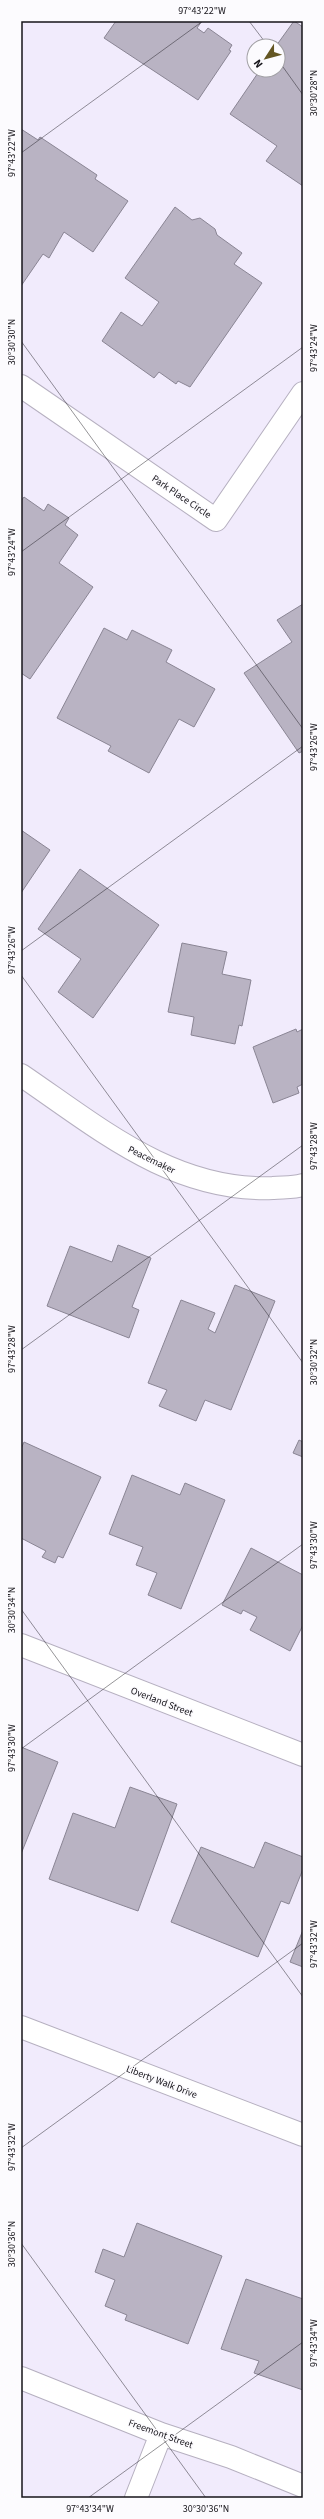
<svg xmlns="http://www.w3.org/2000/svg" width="324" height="2519" font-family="'Source Sans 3',sans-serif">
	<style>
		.building { fill: #b9b3c3; stroke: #8a8594 }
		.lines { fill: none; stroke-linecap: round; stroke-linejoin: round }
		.street-casing { stroke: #b6b0c0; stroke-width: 24 }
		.secondary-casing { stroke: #b6b0c0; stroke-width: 24 }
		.street { stroke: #fff; stroke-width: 22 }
		.secondary { stroke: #fff; stroke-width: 22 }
		.ticks { fill: none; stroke: #16141a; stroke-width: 1; stroke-opacity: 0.45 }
		.labels { text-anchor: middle; stroke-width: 3; stroke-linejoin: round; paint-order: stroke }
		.street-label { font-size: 10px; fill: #16141a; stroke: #fcfbfe }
		.neatline { fill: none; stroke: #16141a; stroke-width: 1.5 }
		.ticks-label { font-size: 10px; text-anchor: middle; fill: #16141a }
	</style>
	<rect width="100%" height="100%" fill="#f1ebfc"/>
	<path class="building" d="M116,21H202L197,28L204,33L208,28L232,45L229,50L231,51L198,100L104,38Z
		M294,21L303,27V186L266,161L277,146L230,114L260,70H278L276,46Z
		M21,129L38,140L40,137L97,175L95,179L128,201L93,252L64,232L49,258L43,254L21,286Z
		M175,207L192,220L200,218L215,229L217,235L242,253L234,264L262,283L190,387L178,381L176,384L159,372L154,378L102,341L121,312L142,326L159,302L125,278Z
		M24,497L44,511L48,504L69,518L65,525L78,535L59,563L93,587L30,679L21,673V501Z
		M303,604V751L299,753L244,673L292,642L277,620Z
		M104,628L127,640L132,630L172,650L166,662L215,689L194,727L179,719L149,773L108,751L111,746L57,718Z
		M21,830L50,850L21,893Z
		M80,869L159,925L93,1018L58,992L81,959L38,929Z
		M182,943L227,952L222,974L251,980L242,1026L239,1025L235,1044L191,1035L194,1017L168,1012Z
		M296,1029L297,1032L303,1029V1084L297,1087L299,1093L273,1103L253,1047Z
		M118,1245L151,1258L132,1307L139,1310L129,1338L47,1306L70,1246L112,1262Z
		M235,1285L275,1301L231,1410L205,1400L196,1421L159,1406L167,1390L148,1383L181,1300L215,1313L208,1329L215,1333Z
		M299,1440L303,1442V1457L293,1453Z
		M24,1442L101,1477L63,1558L58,1556L55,1563L42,1557L46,1551L21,1538V1449Z
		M132,1475L180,1495L185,1483L225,1500L181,1609L148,1595L157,1573L136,1565L143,1547L109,1534Z
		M251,1548L303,1575V1625L290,1651L250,1630L257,1617L243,1610L241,1614L222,1605Z
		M21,1747L58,1762L21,1854Z
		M130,1787L177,1804L138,1911L49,1879L73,1813L115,1828Z
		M265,1842L303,1857V1869L289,1904L281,1901L258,1957L171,1922L201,1847L254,1868Z
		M303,1930V1967L290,1962Z
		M137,2223L222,2256L188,2344L125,2320L127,2315L105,2306L115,2280L95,2272L103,2249L124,2257Z
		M246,2279L303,2299V2390L254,2373L259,2361L221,2349Z"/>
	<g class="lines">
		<defs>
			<path id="street" d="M21,386L216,520L303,393
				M21,1075C99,1128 173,1192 273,1188C283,1187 293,1188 303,1185
				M21,1645L303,1755
				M21,2378L161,2434L231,2457L303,2486
				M136,2498L161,2434"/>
			<path id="secondary" d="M21,2027L303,2135"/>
		</defs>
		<use href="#street" class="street-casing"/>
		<use href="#secondary" class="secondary-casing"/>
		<use href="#street" class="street"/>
		<use href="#secondary" class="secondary"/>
	</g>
	<path class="ticks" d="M249,21L268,46M278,60L303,95M21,153L203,21M21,341L303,729M21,552L303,347M21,951L303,746M21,975L303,1363M21,1350L303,1145M21,1609L303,1997M21,1749L303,1544M21,2148L303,1943M21,2243L206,2498M88,2498L303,2342"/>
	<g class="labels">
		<g class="street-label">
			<text transform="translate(182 496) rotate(34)" y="4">Park Place Circle</text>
			<text transform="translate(152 1159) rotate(26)" y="4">Peacemaker</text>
			<text transform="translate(162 1701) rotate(21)" y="4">Overland Street</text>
			<text transform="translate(162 2081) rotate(21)" y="4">Liberty Walk Drive</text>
			<text transform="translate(161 2433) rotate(20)" y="4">Freemont Street</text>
		</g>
	</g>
	<rect width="324" height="2519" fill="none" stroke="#fcfbfe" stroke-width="44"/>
	<g transform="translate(266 58) rotate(234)"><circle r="19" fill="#fcfbfe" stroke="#a09fa3"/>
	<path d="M0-3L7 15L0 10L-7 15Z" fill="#645623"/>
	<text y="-6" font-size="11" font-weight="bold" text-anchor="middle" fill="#16141a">N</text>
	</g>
	<rect x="22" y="22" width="280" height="2475" class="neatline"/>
	<g class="ticks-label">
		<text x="202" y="14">97°43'22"W</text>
		<text transform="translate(313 93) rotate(-90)" y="4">30°30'28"N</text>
		<text transform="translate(11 153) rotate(-90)" y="4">97°43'22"W</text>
		<text transform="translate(11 342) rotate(-90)" y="4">30°30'30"N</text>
		<text transform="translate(313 348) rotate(-90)" y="4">97°43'24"W</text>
		<text transform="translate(11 552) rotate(-90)" y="4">97°43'24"W</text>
		<text transform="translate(313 747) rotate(-90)" y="4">97°43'26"W</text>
		<text transform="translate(11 950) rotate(-90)" y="4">97°43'26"W</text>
		<text transform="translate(313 1146) rotate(-90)" y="4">97°43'28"W</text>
		<text transform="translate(11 1349) rotate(-90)" y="4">97°43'28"W</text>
		<text transform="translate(313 1362) rotate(-90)" y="4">30°30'32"N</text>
		<text transform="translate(313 1545) rotate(-90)" y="4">97°43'30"W</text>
		<text transform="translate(11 1610) rotate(-90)" y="4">30°30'34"N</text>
		<text transform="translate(11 1748) rotate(-90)" y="4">97°43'30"W</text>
		<text transform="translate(313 1944) rotate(-90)" y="4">97°43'32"W</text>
		<text transform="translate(11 2147) rotate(-90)" y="4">97°43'32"W</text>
		<text transform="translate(11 2244) rotate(-90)" y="4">30°30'36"N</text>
		<text transform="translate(313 2343) rotate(-90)" y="4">97°43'34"W</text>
		<text x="90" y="2512">97°43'34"W</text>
		<text x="206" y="2512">30°30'36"N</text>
	</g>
</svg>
